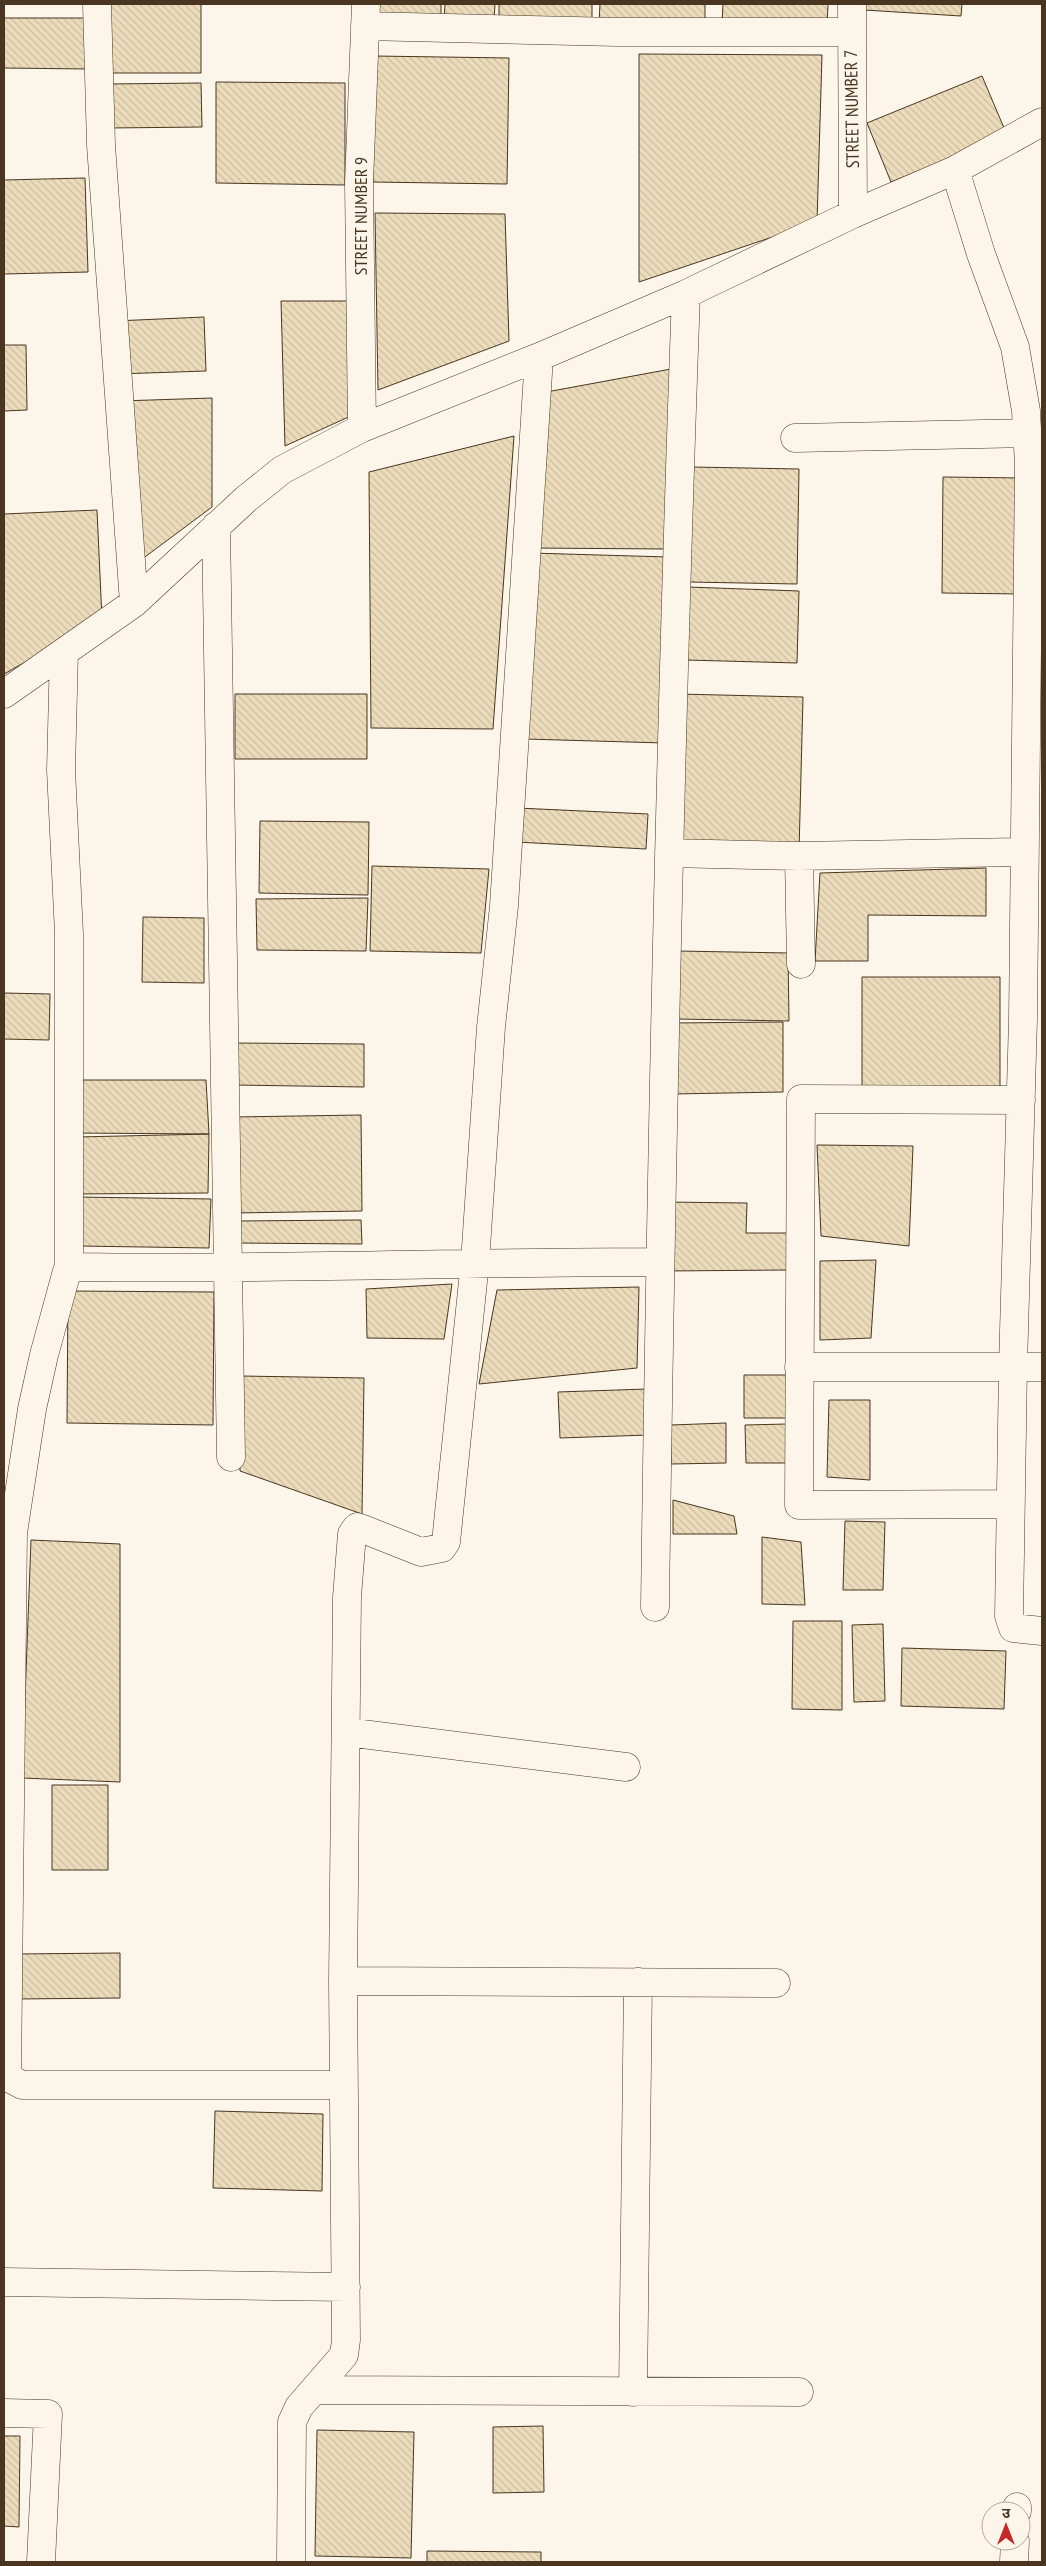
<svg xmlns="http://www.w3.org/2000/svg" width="1046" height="2566" font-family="'PT Sans Narrow','Noto Sans Devanagari',sans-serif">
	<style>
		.building { fill: url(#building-back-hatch); stroke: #4a3520 }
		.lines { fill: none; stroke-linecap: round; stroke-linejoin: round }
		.minor-casing { stroke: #4a3520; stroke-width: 29 }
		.minor { stroke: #fbf6e9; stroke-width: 28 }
		.labels { text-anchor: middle; stroke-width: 4; stroke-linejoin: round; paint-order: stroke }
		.street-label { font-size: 18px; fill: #4a3520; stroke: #fbf6e9 }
	</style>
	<defs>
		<pattern id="building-back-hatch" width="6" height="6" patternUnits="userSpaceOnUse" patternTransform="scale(1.25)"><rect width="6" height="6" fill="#ecdcbc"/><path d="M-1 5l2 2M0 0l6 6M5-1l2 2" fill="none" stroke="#ccbda1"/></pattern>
	</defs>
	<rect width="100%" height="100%" fill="#fbf6e9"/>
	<path class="building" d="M101,4H201V73H101Z
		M379,4H441V19L379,18Z
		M445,4H495L494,21H444Z
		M499,4H592V24L499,21Z
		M600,4H705V24L599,23Z
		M723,4H828L827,26L722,24Z
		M864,4H962L961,16L864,10Z
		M4,18H88V69L4,68Z
		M639,54L822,55L817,222L639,282Z
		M375,56L509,58L507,184L373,182Z
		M982,76L1007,135L891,182L867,123Z
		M216,82L345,83V185L216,183Z
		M201,83L202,127L109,128L108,84Z
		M85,178L88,272L4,274V180Z
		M375,213L505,214L509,341L378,390Z
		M281,301H355V414L285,446Z
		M204,317L206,371L117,374L115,321Z
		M4,345H26L27,410L4,411Z
		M671,369L665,549L532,548L541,393Z
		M212,398V507L122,574L120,401Z
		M514,436L493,729L371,728L369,472Z
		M692,467L799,469L797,584L689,582Z
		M943,477L1024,478L1022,594L942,593Z
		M97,510L102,619L4,674V514Z
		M530,553L668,557L664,743L525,739Z
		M688,587L799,591L797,663L686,660Z
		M235,694H367V759H235Z
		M678,694L803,697L799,852L676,849Z
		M517,808L648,814L646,849L516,842Z
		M260,821L369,822L368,895L259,893Z
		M372,866L489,869L481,953L370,951Z
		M986,868V916L868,915V961H815L820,873Z
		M368,898L366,951L257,950L256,899Z
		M143,917L204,918V983L142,982Z
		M678,951L788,953L789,1021L677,1019Z
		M862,977H1000V1093H862Z
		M4,993L50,994L49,1040L4,1039Z
		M783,1022V1092L673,1094L672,1023Z
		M234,1043L364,1044V1087L234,1085Z
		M75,1080H206L209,1134L74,1133Z
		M361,1115L362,1211L234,1213L233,1117Z
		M209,1134L208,1193L77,1194V1137Z
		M817,1145L913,1146L909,1246L821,1236Z
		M77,1197L211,1199L209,1248L79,1246Z
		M665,1202L747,1203L746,1233H788V1270L665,1271Z
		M361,1220L362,1244L236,1243V1221Z
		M876,1260L871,1338L820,1340V1261Z
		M452,1284L444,1339L367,1338L366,1289Z
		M639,1287L637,1368L479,1384L497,1290Z
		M68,1291L214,1292L213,1425L67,1423Z
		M744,1375H788V1418H744Z
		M240,1376L364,1378L362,1514L240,1471Z
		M647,1389L648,1435L560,1438L558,1392Z
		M829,1400H870V1480L827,1477Z
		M726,1423V1463L671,1464V1425Z
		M787,1424L788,1463H746L745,1425Z
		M673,1500L734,1516L737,1534H673Z
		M845,1521L885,1522L883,1590H843Z
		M762,1537L801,1542L805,1605L762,1604Z
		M31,1540L120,1544V1782L22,1778Z
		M793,1621H842V1710L792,1709Z
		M883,1624L885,1701L854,1702L852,1625Z
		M902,1648L1006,1651L1004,1709L901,1706Z
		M52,1785H108V1870H52Z
		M120,1953V1998L15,1999V1954Z
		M215,2111L323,2114L322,2191L213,2188Z
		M543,2426L544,2492L493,2493V2427Z
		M317,2430L414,2432L411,2558L315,2556Z
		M4,2436H20L19,2527L4,2526Z
		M427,2551L541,2552V2562H427Z"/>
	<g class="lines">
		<defs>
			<path id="minor" d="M97,4L101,145L134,603
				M852,4L853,214
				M365,26L617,32H851
				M955,170L981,254L1015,347L1026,411L1029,465L1023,1019L1013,1366L1009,1616L1013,1628L1042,1631
				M362,428L359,183L366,4
				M795,438L1027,433
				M216,526L231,1457
				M64,652L61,770L69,934V1270
				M4,694L134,603L246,499L282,470L362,428L539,357L686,294L853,214L955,170L1042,122
				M669,853L799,856L1024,852
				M799,856L801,964
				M799,1367H1042
				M1010,1504L799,1505L801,1099L1021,1100
				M655,1607C661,1169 670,732 686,294
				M346,1732L626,1767
				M343,1981L776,1983
				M343,2085H22L7,2077L13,1533L32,1409L44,1355L67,1271L77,1267C271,1270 465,1262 660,1262
				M4,2282L346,2287
				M314,2390L799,2392
				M633,2392L638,1982
				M4,2413L48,2414L41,2562
				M1017,2511V2507
				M291,2562L292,2422L299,2407L344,2355L346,2340L343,1981L347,1597L352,1534L357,1527L363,1529L421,1552L442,1548L446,1542L475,1262L491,1027L504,906L539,357
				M1014,2562L1015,2541"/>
		</defs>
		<use href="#minor" class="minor-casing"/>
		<use href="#minor" class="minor"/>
	</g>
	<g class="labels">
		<g class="street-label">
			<text transform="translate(852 109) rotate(-91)" y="6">STREET NUMBER 7</text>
			<text transform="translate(361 216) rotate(-90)" y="6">STREET NUMBER 9</text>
		</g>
	</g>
	<rect width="1046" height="2566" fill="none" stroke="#4a3520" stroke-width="10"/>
	<g transform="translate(1006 2526)"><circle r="24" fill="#fbf6e9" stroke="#b4a999"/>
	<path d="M0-4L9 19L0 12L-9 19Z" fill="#c62828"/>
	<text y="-8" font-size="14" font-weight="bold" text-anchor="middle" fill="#4a3520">उ</text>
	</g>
</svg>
